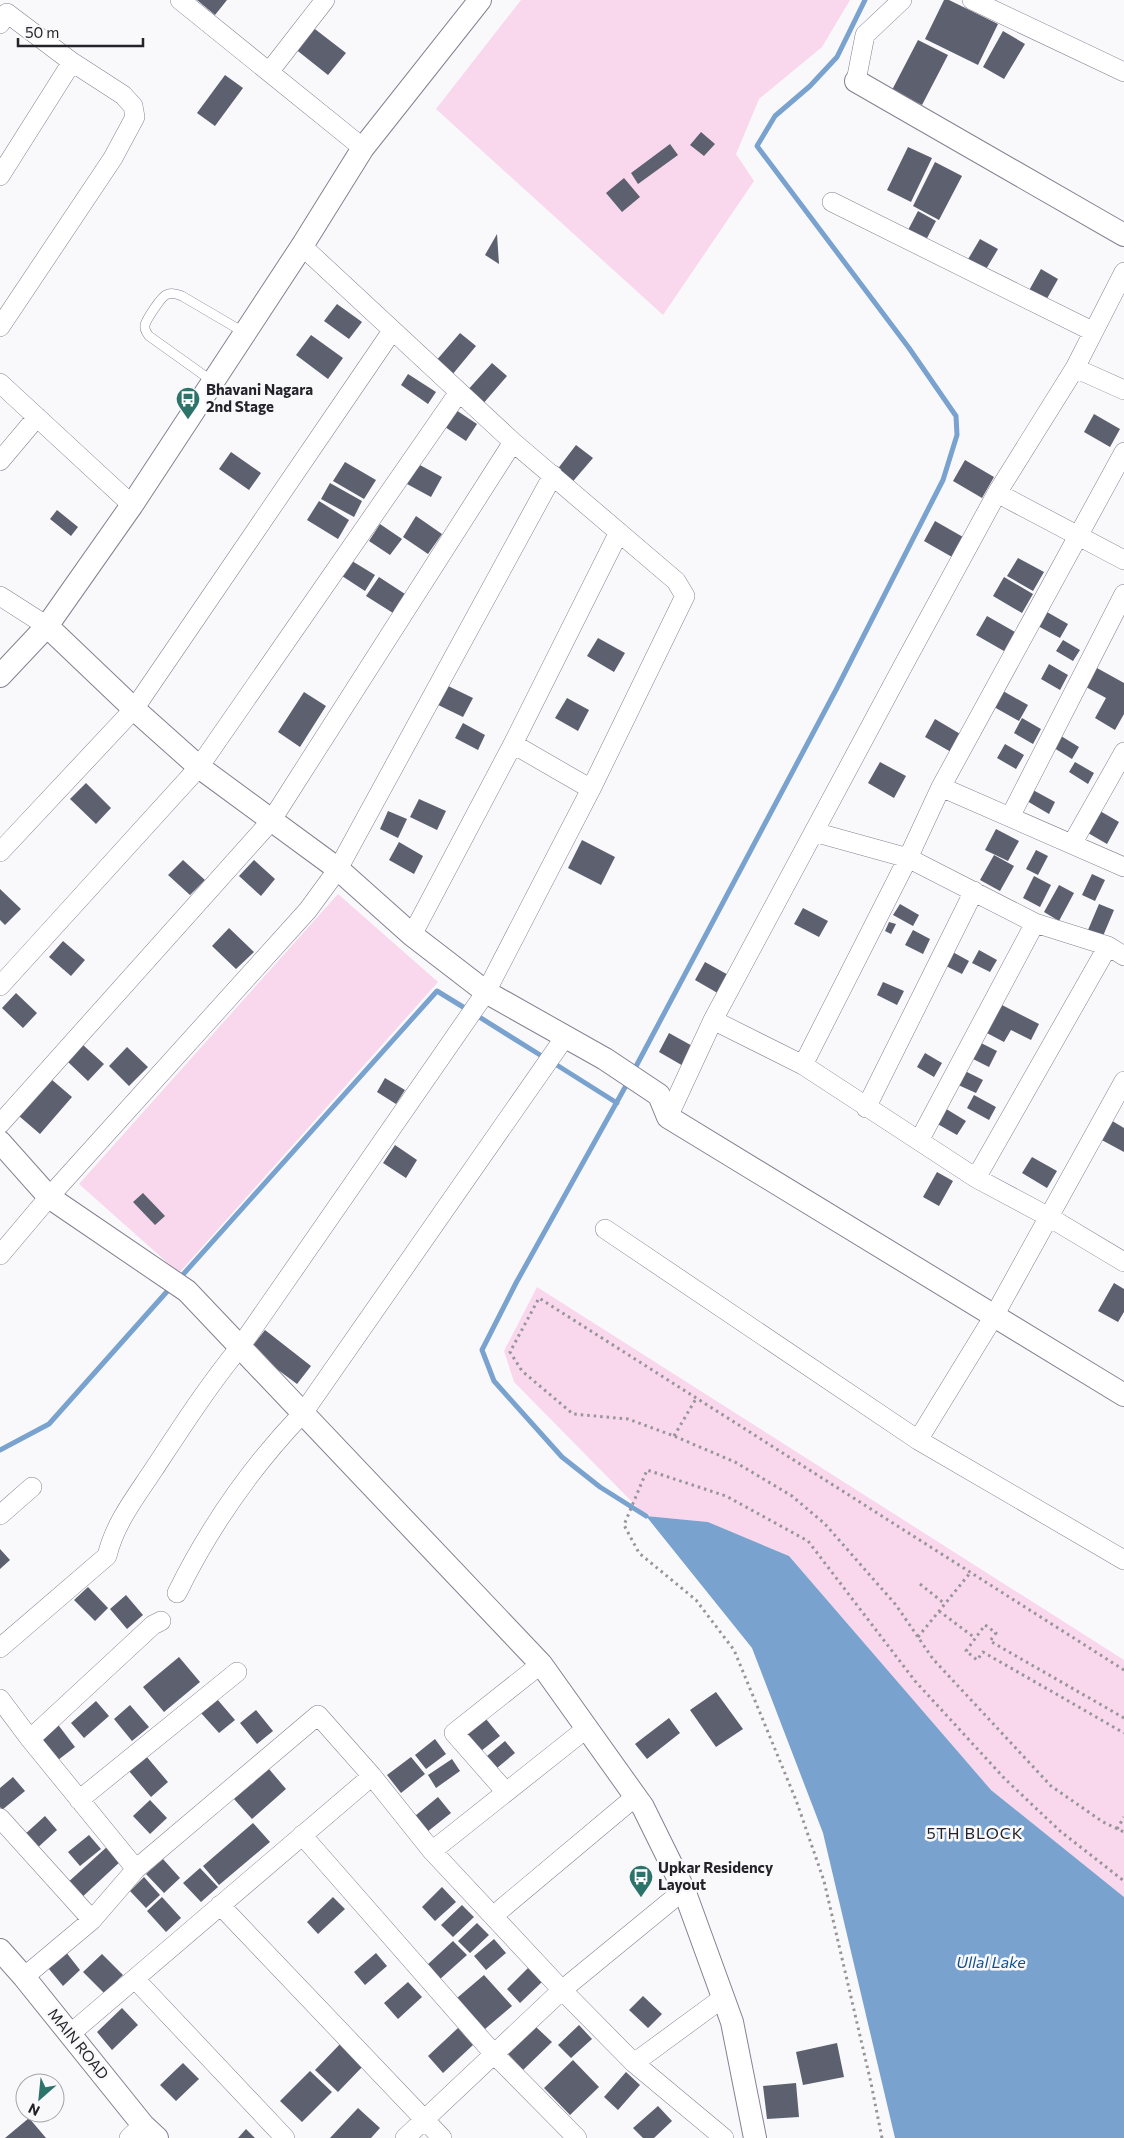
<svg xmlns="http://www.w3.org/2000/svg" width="1124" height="2138" font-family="Commissioner,sans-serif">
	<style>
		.green { fill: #f9d7ec }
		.water { fill: #79a2ce }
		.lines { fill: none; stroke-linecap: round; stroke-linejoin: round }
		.stream { stroke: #79a2ce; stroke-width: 5 }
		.building { fill: #5c606f }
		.service-casing { stroke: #858191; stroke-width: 10 }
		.minor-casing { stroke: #858191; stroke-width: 20 }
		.tertiary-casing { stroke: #858191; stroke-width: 24 }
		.path { stroke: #96969a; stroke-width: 3; stroke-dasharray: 2.5 4; stroke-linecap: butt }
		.service { stroke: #fff; stroke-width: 9 }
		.minor { stroke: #fff; stroke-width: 19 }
		.tertiary { stroke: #fff; stroke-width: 22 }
		.labels { text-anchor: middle; stroke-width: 5; stroke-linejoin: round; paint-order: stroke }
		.poi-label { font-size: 15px; font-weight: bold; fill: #242329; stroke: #f9f9fc; text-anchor: start }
		.street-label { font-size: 15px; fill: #242329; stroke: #f9f9fc }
		.neighbourhood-label { font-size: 16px; letter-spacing: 1px; fill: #242329; stroke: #f9f9fc }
		.water-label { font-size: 16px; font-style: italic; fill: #155088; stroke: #f9f9fc }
	</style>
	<rect width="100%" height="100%" fill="#f9f9fc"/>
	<path class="green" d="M521,0H850L822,47L759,99L736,154L754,181L663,315L436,109Z
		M338,894L438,982L179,1273L79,1184Z
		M537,1287L1124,1660V1897L991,1790L789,1556L708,1522L646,1516L514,1382L504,1351Z"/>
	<path class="water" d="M646,1516L708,1522L789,1556L991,1790L1124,1897V2138H895L823,1833L752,1648Z"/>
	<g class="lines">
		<path class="stream" d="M476,1015L545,1058
			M552,1062L617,1103
			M633,1072L837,688L943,480L957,435L956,416L909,348L757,146L775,116L810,86L837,57L865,0
			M628,1082L516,1283L482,1350L494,1381L562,1457L600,1487L646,1516
			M179,1279L437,991L468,1010
			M0,1450L49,1424L171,1287"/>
	</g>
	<path class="building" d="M197,0H227L215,15Z
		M944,0H949L998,24L978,65L925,39Z
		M311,26L346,53L328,75L294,48Z
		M1003,31L1025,44L1004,79L983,67Z
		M918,40L948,55L922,105L892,90Z
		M225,75L243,88L215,126L197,113Z
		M701,132L715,144L704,156L690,145Z
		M670,144L678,155L638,184L631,173Z
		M908,147L932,158L911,202L887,190Z
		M935,162L962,176L939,220L913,206Z
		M624,178L640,197L622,212L606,193Z
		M918,211L936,221L925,242L907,232Z
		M497,234L499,264L485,255Z
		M980,239L998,249L985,271L967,261Z
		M1041,269L1058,279L1044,304L1027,294Z
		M337,304L362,322L349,339L324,321Z
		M460,333L476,346L452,375L435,362Z
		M311,335L343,358L328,379L296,355Z
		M492,363L507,376L482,405L466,392Z
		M408,374L436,392L428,404L401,385Z
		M453,408L477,424L466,441L442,425Z
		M1094,414L1120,429L1110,447L1084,432Z
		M576,445L593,458L569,486L553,475Z
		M231,452L261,473L249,490L219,469Z
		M965,460L994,477L982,498L953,481Z
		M345,462L376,480L364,499L333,481Z
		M418,464L442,477L431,497L407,484Z
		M330,483L362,501L354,517L321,499Z
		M319,501L349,520L338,539L307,520Z
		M57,510L78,527L71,536L50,519Z
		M416,516L442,534L428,554L403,537Z
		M935,521L963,537L952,557L924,541Z
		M380,524L402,539L390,555L369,541Z
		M1018,558L1044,572L1033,591L1007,576Z
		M352,561L375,575L365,591L342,576Z
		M379,577L405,594L393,613L366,596Z
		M1004,577L1033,594L1022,613L993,596Z
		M1047,612L1068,624L1060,638L1038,626Z
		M987,616L1015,632L1004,651L976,635Z
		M598,638L625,653L614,672L587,656Z
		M1063,640L1080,650L1073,661L1056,651Z
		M1049,664L1068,675L1060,690L1041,679Z
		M1097,668L1124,683V714L1115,730L1095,718L1106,698L1086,687Z
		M442,683L473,698L463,717L432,702Z
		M1003,691L1028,705L1019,721L994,707Z
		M304,692L326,706L300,747L278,732Z
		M567,698L589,710L578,731L555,718Z
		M1022,718L1041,729L1033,744L1014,733Z
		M935,719L962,735L951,752L925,737Z
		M463,723L485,735L478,750L455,738Z
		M1061,736L1079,747L1072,759L1054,748Z
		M1005,744L1024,755L1016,769L997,758Z
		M880,762L906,776L894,798L868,783Z
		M1075,762L1094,773L1088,784L1069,772Z
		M86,783L111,808L96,824L70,799Z
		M1033,790L1055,802L1049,814L1027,801Z
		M419,799L446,811L437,830L410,817Z
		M388,811L407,819L398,838L380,829Z
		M1100,811L1119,822L1107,844L1088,833Z
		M996,829L1019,841L1008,861L985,850Z
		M582,840L615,857L601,885L568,868Z
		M399,842L423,856L414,874L389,860Z
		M1036,850L1048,856L1038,875L1026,869Z
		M994,855L1014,866L1000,891L980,880Z
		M183,860L205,880L190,895L168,875Z
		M254,860L275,879L261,896L239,876Z
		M1092,874L1105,880L1095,901L1082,895Z
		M1034,876L1051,885L1040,907L1023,898Z
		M1059,885L1074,893L1059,921L1044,912Z
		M0,889L21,909L5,925L0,920Z
		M900,904L919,915L913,926L893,915Z
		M1099,904L1114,910L1103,936L1088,930Z
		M803,908L828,921L819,937L794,924Z
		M889,922L896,924L891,934L885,931Z
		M229,928L254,952L236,969L212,946Z
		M913,930L930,939L923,954L905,945Z
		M63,941L85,960L71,976L49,957Z
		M949,950L969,961L962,974L942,964Z
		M979,950L997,960L990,972L972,963Z
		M705,962L732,977L721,995L695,980Z
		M883,982L904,991L897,1005L877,995Z
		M16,993L37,1013L23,1028L2,1008Z
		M1000,1004L1039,1024L1031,1040L1011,1030L1004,1042L985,1032Z
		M669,1033L696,1048L685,1067L659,1052Z
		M977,1041L997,1051L989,1067L969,1057Z
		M83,1045L104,1064L88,1081L68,1062Z
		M127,1047L148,1067L129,1086L109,1066Z
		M925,1053L942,1063L934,1077L917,1067Z
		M963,1070L983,1080L976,1093L956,1084Z
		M385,1078L405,1090L396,1104L377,1092Z
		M51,1079L72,1097L40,1134L19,1116Z
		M974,1095L996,1107L989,1120L967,1108Z
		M943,1107L966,1121L957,1135L934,1122Z
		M1109,1119L1124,1128V1152L1098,1138Z
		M395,1145L417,1160L406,1178L383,1163Z
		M1032,1157L1057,1171L1047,1188L1022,1173Z
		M937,1172L953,1181L939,1206L923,1197Z
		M143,1193L165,1216L155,1225L133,1202Z
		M1114,1283L1124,1289V1312L1118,1322L1098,1311Z
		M265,1330L311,1366L297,1384L250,1349Z
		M0,1549L10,1560L0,1569Z
		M88,1587L108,1608L95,1621L74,1600Z
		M126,1595L143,1615L127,1629L110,1609Z
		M179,1657L200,1682L164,1712L143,1687Z
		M716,1692L743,1729L716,1747L690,1710Z
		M217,1699L235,1720L219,1733L201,1713Z
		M96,1701L109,1716L84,1738L71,1723Z
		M130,1705L149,1727L132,1741L114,1719Z
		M256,1710L273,1731L257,1744L240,1723Z
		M669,1718L680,1733L647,1759L635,1744Z
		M486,1719L500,1736L476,1755L462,1737Z
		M56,1722L75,1747L58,1760L39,1735Z
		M435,1739L446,1754L426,1769L415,1755Z
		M505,1741L515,1753L491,1773L481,1761Z
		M146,1756L168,1782L151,1797L129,1771Z
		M411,1757L425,1774L401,1793L387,1775Z
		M452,1759L460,1771L436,1788L428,1775Z
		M269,1769L286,1789L252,1819L234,1799Z
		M13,1777L25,1791L2,1810L0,1807V1788Z
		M438,1797L451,1813L427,1832L415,1816Z
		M150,1800L167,1818L150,1834L133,1816Z
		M45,1816L57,1830L35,1850L23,1836Z
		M253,1823L270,1842L219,1885L203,1866Z
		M89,1835L101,1849L80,1866L68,1852Z
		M109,1845L122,1860L79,1900L65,1885Z
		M163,1859L180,1878L164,1893L146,1874Z
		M200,1868L218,1887L201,1902L183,1883Z
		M144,1877L160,1895L146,1908L130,1891Z
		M442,1887L456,1902L435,1921L422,1907Z
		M162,1897L181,1918L166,1932L147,1911Z
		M333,1897L345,1909L318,1934L307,1922Z
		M462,1905L474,1917L453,1937L441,1925Z
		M477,1923L489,1935L470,1953L458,1941Z
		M494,1939L506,1953L486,1970L474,1956Z
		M453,1941L467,1955L439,1980L426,1966Z
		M62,1947L80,1970L63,1986L44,1963Z
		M376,1953L387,1966L365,1985L354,1972Z
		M102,1954L123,1975L104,1993L83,1972Z
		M528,1968L542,1982L520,2003L507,1989Z
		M484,1975L512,2006L485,2029L457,1998Z
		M408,1982L422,1997L398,2019L384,2003Z
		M643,1996L662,2014L648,2028L629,2010Z
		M122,2008L138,2025L112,2050L97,2032Z
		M579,2025L592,2039L571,2058L558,2045Z
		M536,2027L552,2042L523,2070L508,2054Z
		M458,2028L473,2045L443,2073L428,2056Z
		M343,2041L366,2063L338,2092L315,2070Z
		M837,2043L844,2077L803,2085L796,2052Z
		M573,2060L599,2087L570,2115L544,2088Z
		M183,2063L199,2079L176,2101L160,2085Z
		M310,2071L332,2092L302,2122L280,2101Z
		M626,2072L640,2085L618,2110L604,2097Z
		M796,2083L799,2117L767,2119L763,2086Z
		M658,2106L672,2121L654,2138H643L633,2128Z
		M358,2108L380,2128L371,2138H330Z
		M29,2118L46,2138H5Z
		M246,2129L255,2138H238Z"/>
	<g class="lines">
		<defs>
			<path id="service" d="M212,381L149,336C147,333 144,330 145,325C146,320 161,297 166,295C171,292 177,294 182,296L245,333"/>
			<path id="minor" d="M180,0L363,148
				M972,0L1124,72
				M0,24L7,13L72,62L123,95L133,106L135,117L113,158L0,327
				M269,72L325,0
				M856,81L865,35L902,0
				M0,176L72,62
				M832,202L1092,331
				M1075,368L1124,390
				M0,383L132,505
				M0,461L37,417
				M997,493L1124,560
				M0,596L47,626
				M513,744L591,789
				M941,787L1124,867
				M1010,817L1124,594
				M814,832L908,858L1035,923L1108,946L1124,956
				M1072,844L1124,752
				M0,852L134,709L392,331
				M412,935L513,744L619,532
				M0,986L199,767L459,392
				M713,1020L803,1065L976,1178L1049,1217L1124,1262
				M803,1065L908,858L941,787L1124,452
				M866,1108L974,891
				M668,1117L713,1020L904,664L997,493L1075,368L1124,272
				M0,1124L271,821L513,442
				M920,1139L1035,923
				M976,1178L1108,946
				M605,1229L918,1440L1124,1560
				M0,1255L49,1197L308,910L338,869L553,475
				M918,1440L994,1316L1124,1081
				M0,1515L32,1487
				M177,1593C210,1526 252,1466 303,1413L565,1037
				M0,1648L107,1556C115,1523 135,1498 154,1469C181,1428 208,1386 240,1347L486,992L591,789L685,596L676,581L513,442L302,246
				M0,1699L30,1739L136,1869
				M30,1739L153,1625L161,1621
				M506,1792L454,1733L541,1664
				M79,1800L237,1672
				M0,1818L92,1920
				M302,1835L494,2054L577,2138
				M432,1851L587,1728
				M220,1905L442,2138
				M493,1916L635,1797
				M24,1977L92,1920L136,1869L318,1715L372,1776L432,1851L562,1990L634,2063L724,2138
				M135,1979L285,2138
				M70,2034L372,1776
				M634,2063L724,1997
				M129,2138L143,2125
				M405,2138L562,1990L684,1890"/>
			<path id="tertiary" d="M856,81L1124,235
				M47,626L134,709L199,767L338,869L412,935L486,992L605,1059L659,1095L668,1117L1124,1395
				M0,676L47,626L132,505L302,246L363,148L480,0
				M0,1142L49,1197L187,1291L541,1664L643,1807L684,1890L732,2022L755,2138
				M0,1950L24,1977L143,2125L157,2138"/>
		</defs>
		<use href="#service" class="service-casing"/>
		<use href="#minor" class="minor-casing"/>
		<use href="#tertiary" class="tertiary-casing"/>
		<path class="path" d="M674,1436L697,1397
			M920,1584L945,1604
			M939,1611L975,1638
			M918,1637L970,1573
			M1124,1670L539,1298L510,1352L522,1371L573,1414L628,1419L674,1436L735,1462L792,1496L825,1524L896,1605L933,1659L1051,1786L1103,1822L1124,1832
			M1124,1718L990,1641L996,1633L985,1625L966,1651L977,1660L983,1652L1124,1733
			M1117,1829L1124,1817
			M882,2138L871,2083L824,1881L796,1800L734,1650L696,1600L639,1553L624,1525L647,1470L726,1496L808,1541L915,1681L1005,1779L1060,1831L1124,1881"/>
		<use href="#service" class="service"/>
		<use href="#minor" class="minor"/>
		<use href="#tertiary" class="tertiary"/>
	</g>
	<defs>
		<symbol id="bus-pin" viewBox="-11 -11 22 30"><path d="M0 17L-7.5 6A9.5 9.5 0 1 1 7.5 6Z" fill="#2c736a" stroke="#f9f9fc"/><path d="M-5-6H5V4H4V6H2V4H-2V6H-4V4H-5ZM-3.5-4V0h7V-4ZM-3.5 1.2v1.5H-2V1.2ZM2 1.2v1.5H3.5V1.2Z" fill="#fff"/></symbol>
	</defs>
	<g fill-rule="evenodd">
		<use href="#bus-pin" x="174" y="385" width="28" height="38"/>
		<use href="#bus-pin" x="627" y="1863" width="28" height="38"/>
	</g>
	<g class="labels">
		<g class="poi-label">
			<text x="206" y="395">Bhavani Nagara<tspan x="206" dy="17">2nd Stage</tspan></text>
			<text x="658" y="1873">Upkar Residency<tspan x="658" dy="17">Layout</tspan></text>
		</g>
		<g class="street-label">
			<text transform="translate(78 2044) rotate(51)" y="5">MAIN ROAD</text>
		</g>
		<g class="neighbourhood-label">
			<text x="975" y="1839">5TH BLOCK</text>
		</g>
		<g class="water-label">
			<text x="991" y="1968">Ullal Lake</text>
		</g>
	</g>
	<g transform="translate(40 2098) rotate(207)"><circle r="24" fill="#f9f9fc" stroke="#a4a3a8"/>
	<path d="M0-4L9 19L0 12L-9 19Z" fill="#2c736a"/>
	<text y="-8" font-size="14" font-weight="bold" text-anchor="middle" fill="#242329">N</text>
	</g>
	<path d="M18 38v8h125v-8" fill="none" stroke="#242329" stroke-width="2.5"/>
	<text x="25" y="38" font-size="15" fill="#242329" stroke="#f9f9fc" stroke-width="4" paint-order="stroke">50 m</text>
</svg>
